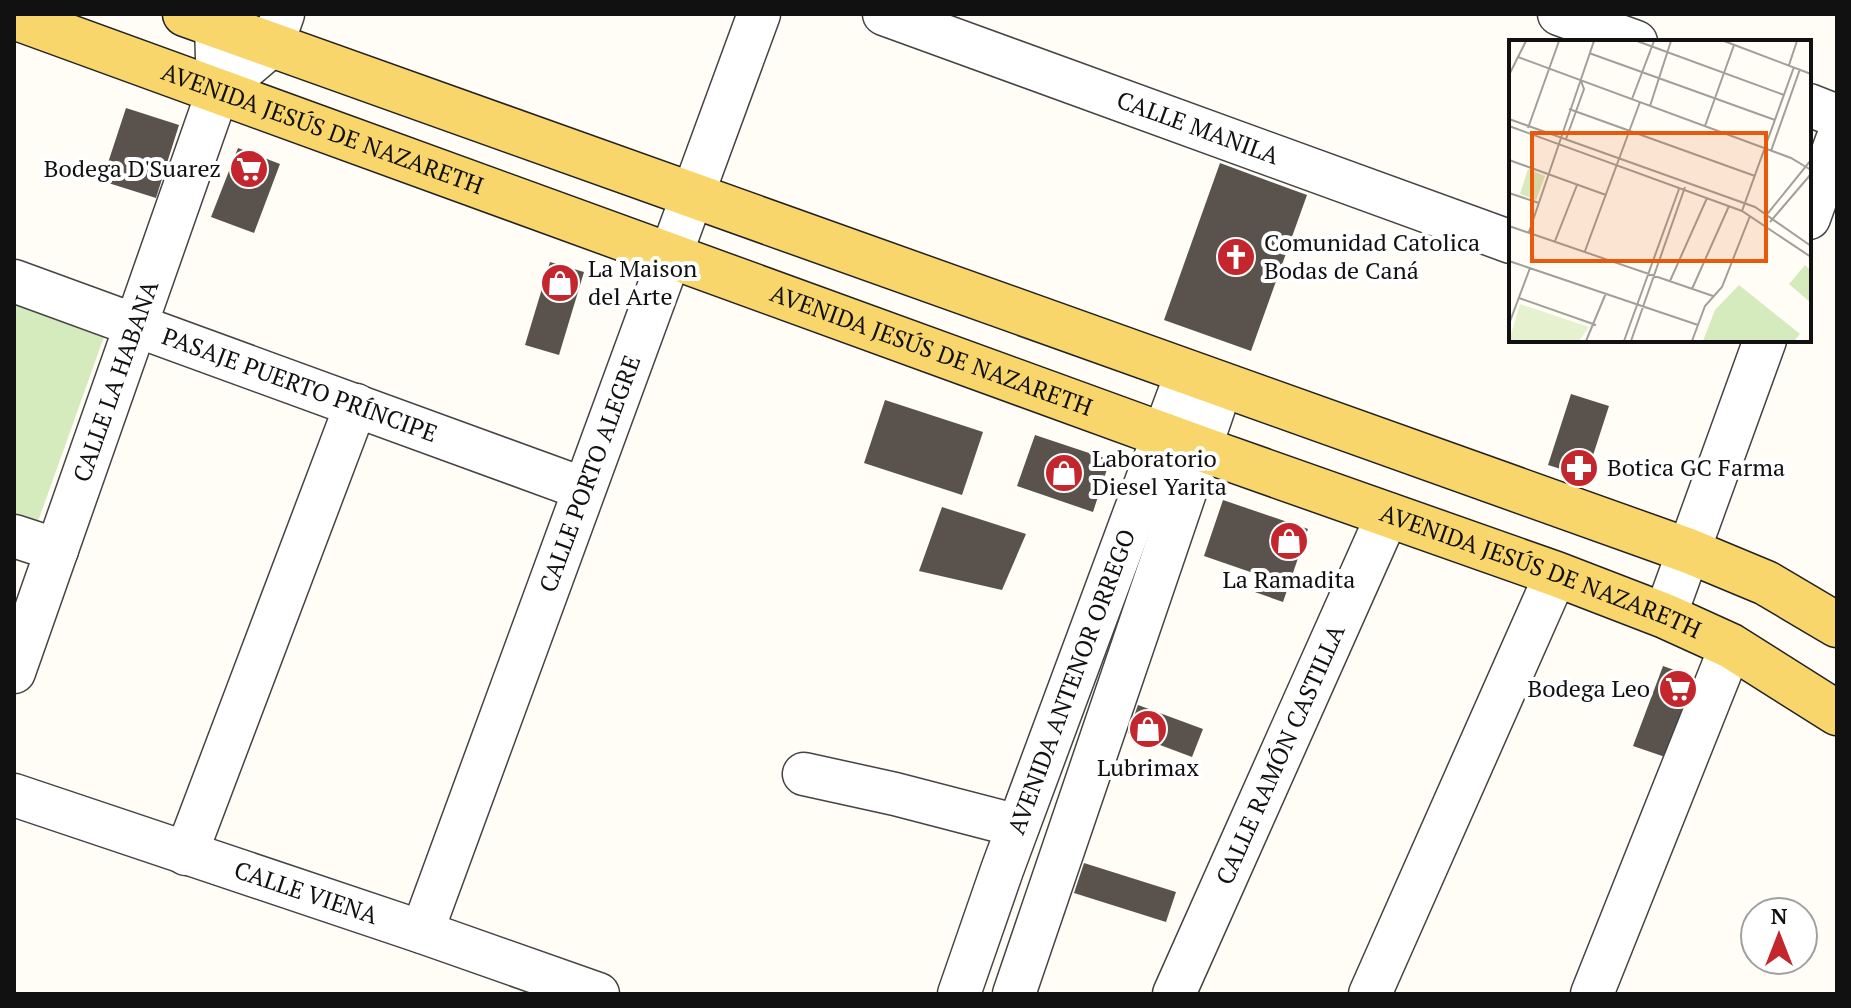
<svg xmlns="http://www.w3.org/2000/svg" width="1851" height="1008" font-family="'PT Serif',serif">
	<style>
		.green { fill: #d5ebbd }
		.building { fill: #5a524d }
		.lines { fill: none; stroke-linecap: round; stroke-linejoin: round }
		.minor-casing { stroke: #444; stroke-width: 45 }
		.major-casing { stroke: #222; stroke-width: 47 }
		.minor { stroke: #fff; stroke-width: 42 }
		.major { stroke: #f9d66b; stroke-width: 44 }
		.labels { text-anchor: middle; stroke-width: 8; stroke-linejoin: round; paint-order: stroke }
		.street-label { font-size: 24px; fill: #111; stroke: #fff }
		.poi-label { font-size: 24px; fill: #111; stroke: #fff; text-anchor: start }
		.inset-road { fill: none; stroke: #a09f9a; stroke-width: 2 }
		.view { fill: #e8590c; fill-opacity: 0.15; stroke: #e8590c; stroke-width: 4 }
		.inset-edge { fill: none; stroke: #111; stroke-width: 4 }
	</style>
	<rect width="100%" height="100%" fill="#fffdf5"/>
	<path class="green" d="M14,302L105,334L36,527L14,520Z"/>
	<path class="building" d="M126,108L179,125L156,198L102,181Z
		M238,148L280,164L254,233L211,217Z
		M1220,163L1307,195L1251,351L1164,320Z
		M550,262L584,272L559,355L525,345Z
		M1571,394L1609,406L1586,477L1548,465Z
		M885,400L983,432L962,495L864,463Z
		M1035,435L1110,460L1093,512L1017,486Z
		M1223,500L1308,529L1283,602L1252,591L1259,575L1204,556Z
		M942,507L1026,534L1002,590L919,571Z
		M1663,666L1700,679L1671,759L1633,746Z
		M1138,705L1203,729L1192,757L1128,733Z
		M1084,863L1176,892L1166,922L1074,893Z"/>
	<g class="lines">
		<defs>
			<g id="minor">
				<path id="s1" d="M884,14L1511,242"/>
				<path d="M1559,14L1636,42"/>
				<path d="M218,91L272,45L283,14"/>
				<path d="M1809,105L1837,116"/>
				<path d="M1809,218L1837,140"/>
				<path id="s2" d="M14,281L584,489"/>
				<path d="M14,536L57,550"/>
				<path d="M1665,616L1765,340"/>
				<path id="s3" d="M14,672L218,91L216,25L220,14"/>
				<path d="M804,774L895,794L1018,826"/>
				<path id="s4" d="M14,795L422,932L598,994"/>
				<path d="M186,854L356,405"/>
				<path id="s5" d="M422,932L759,14"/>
				<path id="s6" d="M959,994L1002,870L1187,372"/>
				<path d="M1014,994L1222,384"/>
				<path id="s7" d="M1174,994L1388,514"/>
				<path d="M1370,994L1556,574"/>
				<path d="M1592,994L1731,646"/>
			</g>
			<g id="major">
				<path d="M185,14L1689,551L1766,583L1837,625"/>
				<path id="s8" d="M14,17L1199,448L1556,574L1665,616L1731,646L1837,713"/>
			</g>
		</defs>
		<use href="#minor" class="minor-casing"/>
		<use href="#major" class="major-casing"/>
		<use href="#minor" class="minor"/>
		<use href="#major" class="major"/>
	</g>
	<defs>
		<symbol id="supermarket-disc" viewBox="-11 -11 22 22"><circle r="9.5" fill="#c4262e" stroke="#fff"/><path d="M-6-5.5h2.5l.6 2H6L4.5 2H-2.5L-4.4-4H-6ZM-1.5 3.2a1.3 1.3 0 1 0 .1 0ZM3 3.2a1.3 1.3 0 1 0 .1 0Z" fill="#fff"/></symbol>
		<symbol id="church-disc" viewBox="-11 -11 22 22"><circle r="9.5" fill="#c4262e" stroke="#fff"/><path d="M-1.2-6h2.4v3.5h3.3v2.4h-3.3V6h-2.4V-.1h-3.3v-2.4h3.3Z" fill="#fff"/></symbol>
		<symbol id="shop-disc" viewBox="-11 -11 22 22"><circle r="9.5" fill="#c4262e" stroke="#fff"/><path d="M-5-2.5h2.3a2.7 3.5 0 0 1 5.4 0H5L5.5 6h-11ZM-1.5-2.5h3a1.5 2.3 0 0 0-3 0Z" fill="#fff"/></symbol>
		<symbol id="pharmacy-disc" viewBox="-11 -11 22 22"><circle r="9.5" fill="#c4262e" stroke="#fff"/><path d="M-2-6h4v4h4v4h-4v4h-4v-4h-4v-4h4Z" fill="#fff"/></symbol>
	</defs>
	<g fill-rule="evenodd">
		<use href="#supermarket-disc" x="227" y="147" width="44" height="44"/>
		<use href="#church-disc" x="1214" y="235" width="44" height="44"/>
		<use href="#shop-disc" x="538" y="261" width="44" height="44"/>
		<use href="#pharmacy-disc" x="1557" y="446" width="44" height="44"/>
		<use href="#shop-disc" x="1042" y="451" width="44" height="44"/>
		<use href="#shop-disc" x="1267" y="519" width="44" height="44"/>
		<use href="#supermarket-disc" x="1656" y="667" width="44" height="44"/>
		<use href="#shop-disc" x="1126" y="707" width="44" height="44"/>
	</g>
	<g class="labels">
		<g class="street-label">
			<text dy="8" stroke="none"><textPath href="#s1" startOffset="334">CALLE MANILA</textPath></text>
			<text dy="8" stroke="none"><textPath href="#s8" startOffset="328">AVENIDA JESÚS DE NAZARETH</textPath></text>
			<text dy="8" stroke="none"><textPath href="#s8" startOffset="976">AVENIDA JESÚS DE NAZARETH</textPath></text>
			<text dy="8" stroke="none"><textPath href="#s3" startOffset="308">CALLE LA HABANA</textPath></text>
			<text dy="8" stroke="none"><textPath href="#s2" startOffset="304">PASAJE PUERTO PRÍNCIPE</textPath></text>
			<text dy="8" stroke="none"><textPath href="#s5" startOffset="488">CALLE PORTO ALEGRE</textPath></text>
			<text dy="8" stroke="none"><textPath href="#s8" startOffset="1624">AVENIDA JESÚS DE NAZARETH</textPath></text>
			<text dy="8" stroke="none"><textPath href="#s6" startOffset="332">AVENIDA ANTENOR ORREGO</textPath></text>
			<text dy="8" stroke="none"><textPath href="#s7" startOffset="262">CALLE RAMÓN CASTILLA</textPath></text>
			<text dy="8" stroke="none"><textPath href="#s4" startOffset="308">CALLE VIENA</textPath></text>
		</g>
		<g class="poi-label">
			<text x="221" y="177" text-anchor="end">Bodega D'Suarez</text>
			<text x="1264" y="251">Comunidad Catolica<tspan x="1264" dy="28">Bodas de Caná</tspan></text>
			<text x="588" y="277">La Maison<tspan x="588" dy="28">del Arte</tspan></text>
			<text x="1092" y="467">Laboratorio<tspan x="1092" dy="28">Diesel Yarita</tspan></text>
			<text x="1607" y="476">Botica GC Farma</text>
			<text x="1289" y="588" text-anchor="middle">La Ramadita</text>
			<text x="1650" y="697" text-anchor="end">Bodega Leo</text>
			<text x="1148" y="776" text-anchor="middle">Lubrimax</text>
		</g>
	</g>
	<g transform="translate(1509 40)">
		<rect width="302" height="302" fill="#fffdf5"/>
		<path d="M19,129L36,136L27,160L11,154ZM296,225L302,231V263L280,244ZM230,245L291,294L285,301H194L206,270Z" fill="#d5ebbd"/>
		<path d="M11,264L80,287L70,301H0Z" fill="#e6f2cf"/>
		<path class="inset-road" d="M128,1L275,55M215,1L302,34M80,13L266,80M9,17L282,118L302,130M280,25L288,1M0,35L17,1M123,59L145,1M141,66L162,1M60,69L246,136M0,79L246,167L302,206M0,86L233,171L302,217M196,86L225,5M19,88L50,1M57,99L75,49L72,41M262,111L291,29M0,120L97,155M0,153L30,163M233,171L285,27M255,178L302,120M261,182L302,134M0,186L204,256M20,192L85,1M46,201L68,145M76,211L131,62M0,221L189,285M161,241L198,158M183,249L220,166M10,258L87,285M0,284L21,228M77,301L97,253M115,301L170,149M122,301L176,147M183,301L196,266L213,247L241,176"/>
		<path class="view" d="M23,93H257V221H23Z"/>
		<rect width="302" height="302" class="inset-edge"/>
	</g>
	<rect width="1851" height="1008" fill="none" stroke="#111111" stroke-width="32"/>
	<g transform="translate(1779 936)"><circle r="38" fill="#ffffff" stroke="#a0a0a0" stroke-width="2"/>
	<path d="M0-6L14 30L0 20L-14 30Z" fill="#c4262e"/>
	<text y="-12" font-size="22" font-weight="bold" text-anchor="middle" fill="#111111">N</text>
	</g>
</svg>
